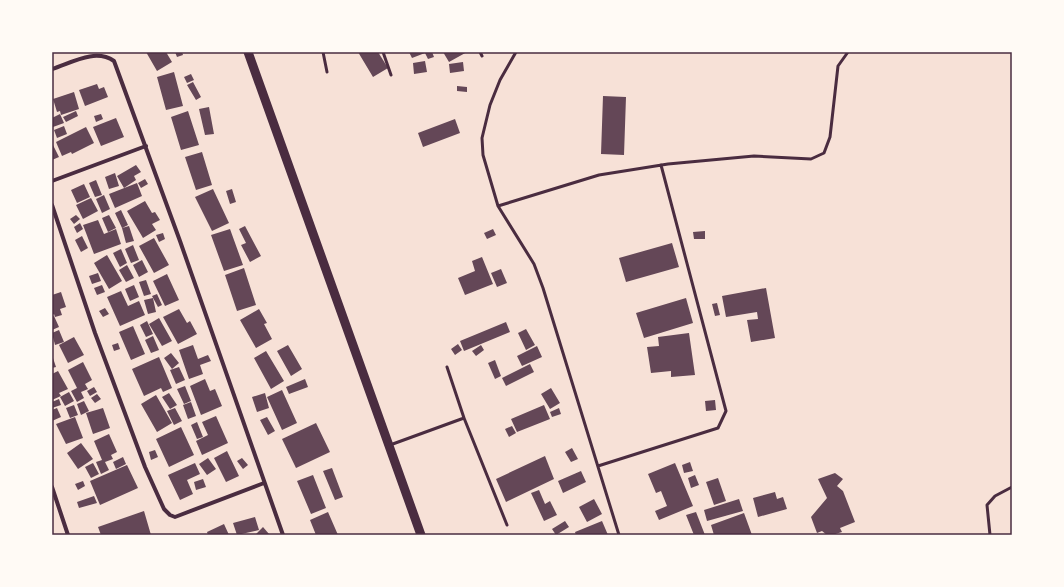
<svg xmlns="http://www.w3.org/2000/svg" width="1064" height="587" font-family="'PT Sans Narrow',sans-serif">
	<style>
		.building { fill: #644757 }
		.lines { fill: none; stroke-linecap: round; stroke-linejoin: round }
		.service { stroke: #4a2c40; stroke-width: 3 }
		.minor { stroke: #4a2c40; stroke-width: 4 }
		.primary { stroke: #4a2c40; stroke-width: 9 }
		.neatline { fill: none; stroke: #4a2c40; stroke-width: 1.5 }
	</style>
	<rect width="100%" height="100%" fill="#f7e1d7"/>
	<path class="building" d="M146,52H166L172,62L157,71Z
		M175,52H182L183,55L177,57Z
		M358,52H378L388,68L373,77Z
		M409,52H432L434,57L428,59L425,53L412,58Z
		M443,52H467L449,62Z
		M425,61L427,72L414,74L413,63Z
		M463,62L464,71L450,73L449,64Z
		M174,72L183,106L166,110L157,77Z
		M191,74L194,80L187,83L184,77Z
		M193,82L201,97L196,100L187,85Z
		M97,84L99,89L104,87L108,97L85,106L79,90Z
		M457,86L467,87V92L457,91Z
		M74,92L79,109L61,115L60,111L57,112L53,99Z
		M603,96L626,97L624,155L601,154Z
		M209,107L214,134L205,135L199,109Z
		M76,111L78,116L66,122L63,117Z
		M188,111L199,145L181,150L171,117Z
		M60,114L64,123L53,127L52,118Z
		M101,114L103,119L96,122L94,116Z
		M116,118L124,137L101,146L93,127Z
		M455,119L460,133L423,147L418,133Z
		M64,126L67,134L57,138L54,130Z
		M86,127L94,143L72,154L71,152L62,156L56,142Z
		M52,143L59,157L52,160Z
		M202,152L212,185L196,190L185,157Z
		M136,165L141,172L134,176L136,180L124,188L117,176Z
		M115,173L119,186L109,189L105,177Z
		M145,179L148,184L141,188L138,183Z
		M96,180L102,195L95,197L89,183Z
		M137,183L142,196L115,208L109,194Z
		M84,184L90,197L77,203L71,190Z
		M213,189L229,223L212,231L195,197Z
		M232,189L236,202L230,204L226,191Z
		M104,195L110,209L102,213L96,199Z
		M91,198L98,211L83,219L76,205Z
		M145,201L152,213L155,212L160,220L152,224L156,230L143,238L127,211Z
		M121,210L128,225L122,228L115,213Z
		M76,215L80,219L74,224L70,219Z
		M109,215L116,228L108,232L102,218Z
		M98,220L104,234L116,229L121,244L94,254L83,225Z
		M80,223L83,229L77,233L74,227Z
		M129,226L134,241L126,243L122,228Z
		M245,226L261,256L250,262L241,245L246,243L239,229Z
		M230,229L243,265L224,271L211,235Z
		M493,229L496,235L487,239L484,233Z
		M705,231V239H694L693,232Z
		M163,233L165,239L159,242L156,235Z
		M82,236L88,248L81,252L75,240Z
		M154,238L169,265L154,273L139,246Z
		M672,243L679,267L626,282L619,258Z
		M133,245L139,260L131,263L125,249Z
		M121,249L127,263L120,267L113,253Z
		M107,255L122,281L109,289L94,263Z
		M482,257L493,284L465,295L458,278L475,271L472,261Z
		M142,260L148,272L139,277L133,265Z
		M127,265L134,278L126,282L119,270Z
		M244,268L256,305L237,311L225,275Z
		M501,269L507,283L497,287L491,273Z
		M98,273L101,281L92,284L89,276Z
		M167,274L179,300L165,306L153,281Z
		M146,280L151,294L144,296L139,282Z
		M102,285L105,292L97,295L94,288Z
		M134,285L139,297L130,301L125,289Z
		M766,288L775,338L751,342L747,320L758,319L757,312L726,317L722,296Z
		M121,291L128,306L139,301L145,315L120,326L107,297Z
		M61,292L66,307L60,309L62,315L55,317L54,314L52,315V295Z
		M157,294L162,305L158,307L152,296Z
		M153,298L156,312L148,314L144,300Z
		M686,298L693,323L644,338L636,313Z
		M717,303L720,315L715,316L712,304Z
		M105,308L109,314L103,317L99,311Z
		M179,309L187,323L190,321L197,334L178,344L163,317Z
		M259,309L267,323L264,324L272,339L256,348L240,320Z
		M54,316L59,327L52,330V317Z
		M159,318L172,341L162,346L149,324Z
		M147,321L153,334L146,337L140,325Z
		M506,322L510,332L464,351L460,341Z
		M133,326L145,354L131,360L119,332Z
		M526,329L535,345L526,350L518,333Z
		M59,330L64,342L55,345L52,333Z
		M689,333L695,375L671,377V371L651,373L647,347L659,346L658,337Z
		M153,336L159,350L151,353L145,340Z
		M74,337L84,355L68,363L59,345Z
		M118,343L120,349L114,351L112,345Z
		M458,344L462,350L455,355L451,349Z
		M193,345L198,359L208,355L211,361L200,365L203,374L189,379L179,350Z
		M288,345L302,369L291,376L277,351Z
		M481,345L484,350L476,356L472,351Z
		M537,346L542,357L522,366L517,356Z
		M266,351L284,381L271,389L254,358Z
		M171,353L179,363L172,369L164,358Z
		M52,355L56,367L52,368Z
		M159,357L172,388L163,392L161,388L144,396L132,369Z
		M495,360L501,376L495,379L488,363Z
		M83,362L92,380L85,384L88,389L81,392L84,398L77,402L71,391L77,388L68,370Z
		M530,364L534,372L506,386L502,378Z
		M179,367L185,380L176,384L170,370Z
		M58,371L68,389L59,393L61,396L52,400V374Z
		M205,379L210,391L215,389L222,406L201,415L190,386Z
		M305,379L308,387L289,394L286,387Z
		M185,386L191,401L184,404L177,389Z
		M94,387L97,392L90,396L87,391Z
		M551,388L560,403L550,409L541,394Z
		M282,390L297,423L282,430L267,397Z
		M69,392L74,401L65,406L60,397Z
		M169,393L177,405L170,409L162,397Z
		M265,393L269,408L257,412L252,397Z
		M97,394L101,399L95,403L91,398Z
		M156,395L172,423L157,432L141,404Z
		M59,399L61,405L52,408V402Z
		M715,400L716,410L706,411L705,401Z
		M84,401L89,411L81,415L77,404Z
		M191,402L196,416L188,419L183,405Z
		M74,405L78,415L70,418L66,408Z
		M544,405L550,419L517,432L511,419Z
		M57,408L61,417L52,421V410Z
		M103,408L110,428L93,434L86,413Z
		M175,408L182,421L174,425L167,411Z
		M559,408L561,414L552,417L550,412Z
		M216,416L228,443L202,455L196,441L208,435L202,422Z
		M75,417L83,438L66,444L56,424Z
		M267,417L275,431L268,435L260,420Z
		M197,422L203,437L197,439L191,425Z
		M316,423L330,452L296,468L282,439Z
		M512,426L516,433L509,437L505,429Z
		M181,427L194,455L169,467L156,439Z
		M109,434L117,452L111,455L113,459L105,462L109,470L101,474L96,462L102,460L94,441Z
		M81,443L93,459L78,469L67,453Z
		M572,448L578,459L571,462L565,452Z
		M155,450L158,457L151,460L149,452Z
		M227,451L239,476L226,482L214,458Z
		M545,456L554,479L506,502L496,479Z
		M123,457L126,464L116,469L113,462Z
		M208,458L216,469L207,475L199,464Z
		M242,458L248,465L243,469L237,461Z
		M690,462L693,471L684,473L682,465Z
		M93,463L99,474L91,478L85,467Z
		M195,463L200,474L187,480L193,494L180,500L168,475Z
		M675,463L693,506L659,520L655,511L667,506L661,491L656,493L648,474Z
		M127,465L138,488L100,505L90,481Z
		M332,468L343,497L335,500L323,471Z
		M581,471L586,482L563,493L558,481Z
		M835,473L843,479L837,486L843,491L855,522L840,528L842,532L832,535H827L822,531L817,533L811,517L827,498L818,479Z
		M313,475L326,508L311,514L297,481Z
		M695,475L699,485L691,488L688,478Z
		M718,478L726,501L714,505L706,482Z
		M203,479L206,487L196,490L194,482Z
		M83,481L85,486L78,490L75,484Z
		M539,490L545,504L550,501L557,515L544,521L531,493Z
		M775,492L777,499L783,497L787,509L758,517L753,498Z
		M94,496L97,503L79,508L77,502Z
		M594,499L602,514L587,522L579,507Z
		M739,499L743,511L707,521L704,510Z
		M144,511L151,535H101L98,527Z
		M328,512L338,535H316L310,520Z
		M696,512L705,535H694L686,515Z
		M744,513L752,535H714L711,525Z
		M255,517L259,530L237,535L233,523Z
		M565,521L569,527L556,535L552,529Z
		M602,521L608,535H576L575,532Z
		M224,524L229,535H208L207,532Z
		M263,527L269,534L257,535L256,534Z"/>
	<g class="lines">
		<path class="service" d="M323,52L327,72
			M383,52L391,75
			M480,52L482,56
			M516,52L500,80L490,105L482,138L483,155L498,206L534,264L543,288L619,535
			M498,206L599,175L668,164L754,156L811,159L824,153L830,137L838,66L848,52
			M447,367L464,418
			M390,445L464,418L507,525
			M598,466L718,428L726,411L661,165
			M990,535L987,505L995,496L1012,487"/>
		<path class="minor" d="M52,69C71,63 95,48 114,61L180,241L283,535
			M52,181L146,146
			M52,205L95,333L145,467L164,509L170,515L175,517L264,483
			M52,487L68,535"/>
		<path class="primary" d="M248,52L421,535"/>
	</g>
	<rect width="1064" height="587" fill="none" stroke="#fffaf5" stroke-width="106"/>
	<rect x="53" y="53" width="958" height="481" class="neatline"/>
</svg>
